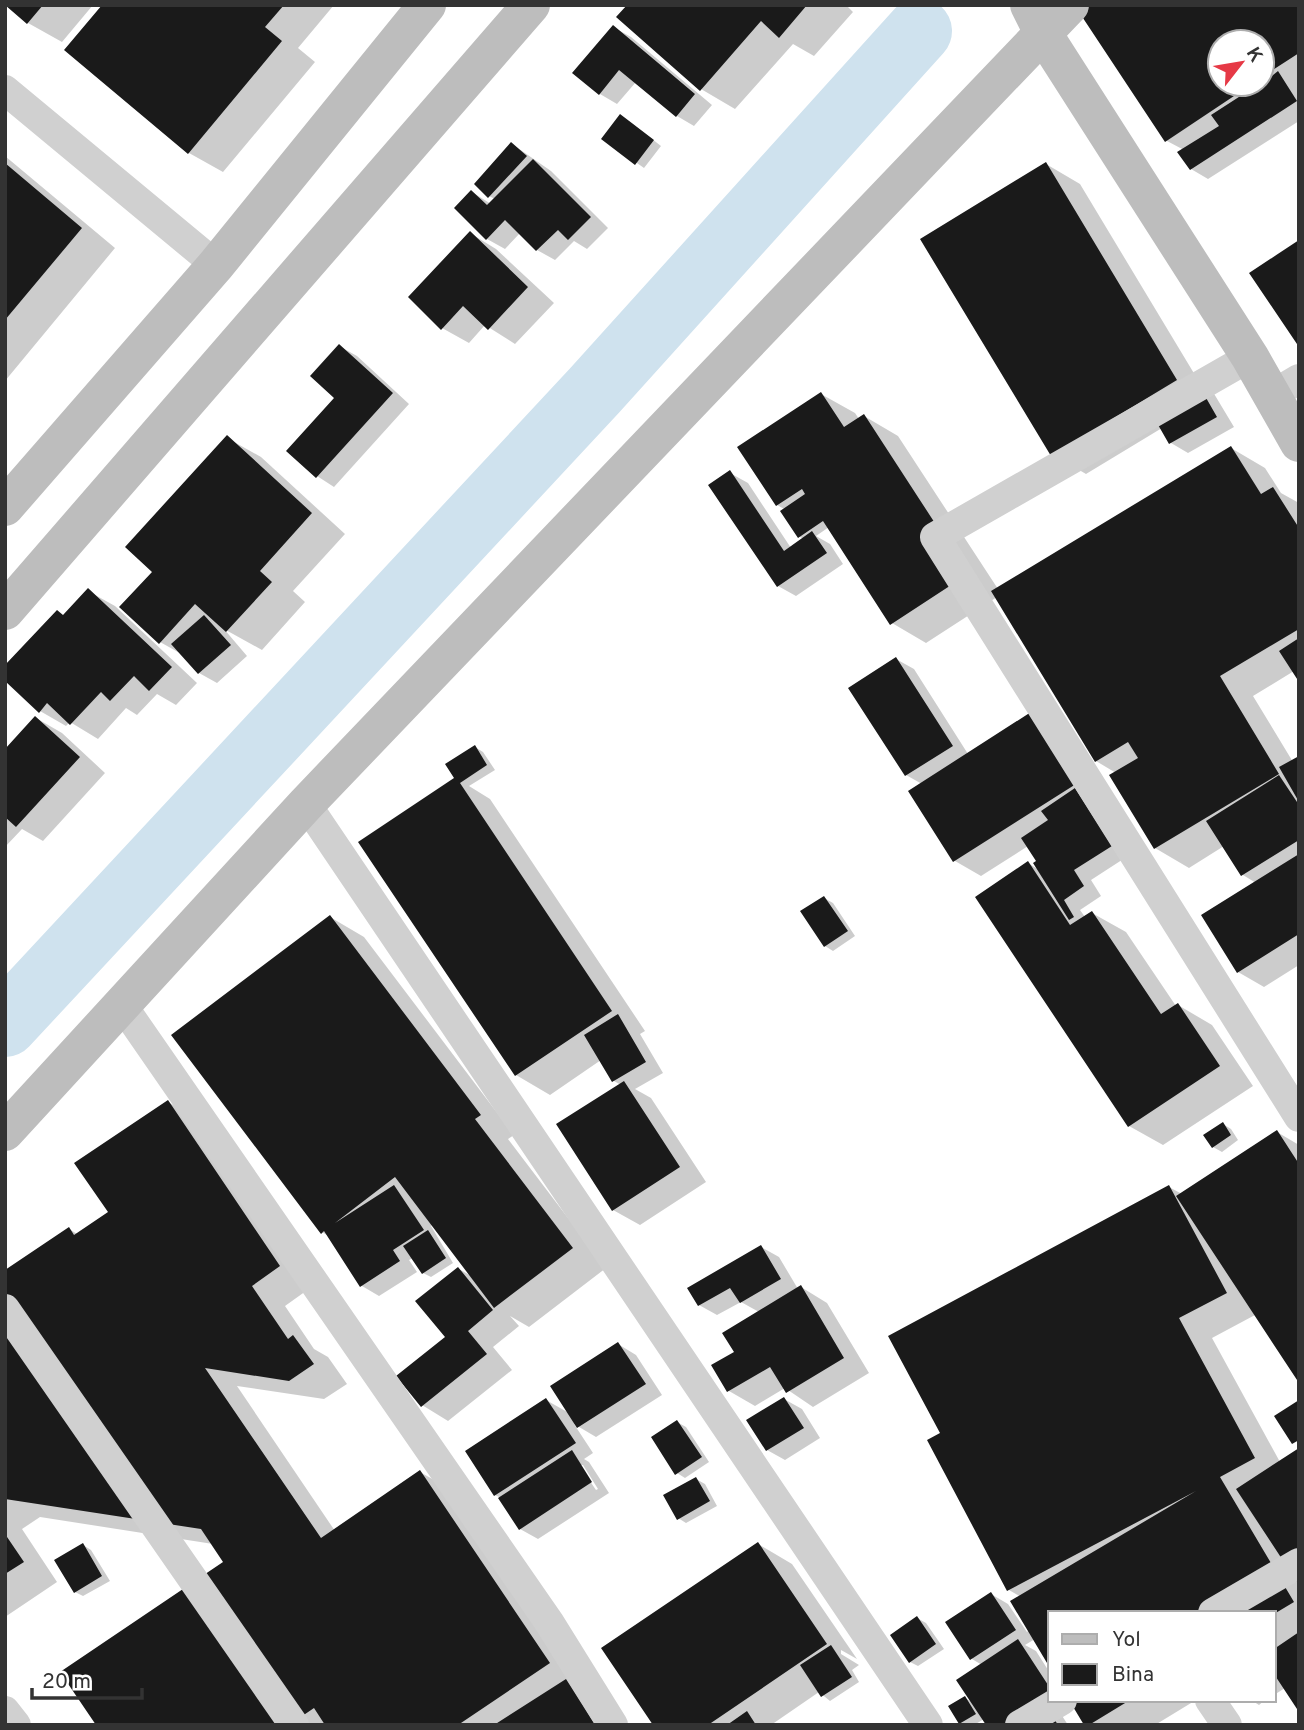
<svg xmlns="http://www.w3.org/2000/svg" width="1304" height="1730" font-family="Overpass,sans-serif">
	<style>
		.shadow { fill: #0003; fill-rule: evenodd }
		.lines { fill: none; stroke-linecap: round; stroke-linejoin: round }
		.river { stroke: #cfe2ee; stroke-width: 66 }
		.building { fill: #1a1a1a }
		.street { stroke: #d0d0d0; stroke-width: 30 }
		.secondary { stroke: #bdbdbd; stroke-width: 38 }
	</style>
	<rect width="100%" height="100%" fill="#fff"/>
	<path class="shadow" d="M7,5H93L62,42L28,23Z
		M104,5H334L298,48L315,62L223,172L189,153Z
		M629,5H846L853,12L814,56L793,44L735,109L701,89Z
		M1080,5H1299V121L1208,179L1191,169L1184,150L1167,141ZM1220,42H1262V84H1220Z
		M613,27L631,37L712,105L694,126L677,116L636,82L617,104L600,94Z
		M629,121L661,146L644,168L603,139Z
		M512,144L551,171L608,228L587,249L574,241L555,260L537,250L520,233L505,249L487,239L472,192L491,204L495,199L489,196Z
		M5,156L115,248L5,381Z
		M1046,164L1080,184L1198,380L1210,387L1234,427L1188,453L1171,443L1162,428L1086,474L1052,454Z
		M470,233L496,249L554,303L515,344L485,325L469,343L442,328Z
		M339,346L357,356L409,404L334,487L317,476L337,398Z
		M821,394L855,413L859,419L864,416L898,436L998,589L1231,448L1265,468L1281,493L1299,503V679L1294,671L1253,696L1293,762L1299,758V965L1264,987L1238,972L1256,883L1243,875L1224,846L1189,868L1155,848L1116,773L1096,761L997,597L926,643L892,623L829,527L816,536L830,544L843,564L796,596L778,586L730,473L748,483L791,548L804,539L800,537L786,510L777,505Z
		M227,438L261,457L345,534L293,591L305,602L262,650L224,629L247,656L217,683L199,673L185,656L160,642L155,571Z
		M88,591L115,606L197,683L176,705L157,694L137,715L126,708L98,739L70,722L66,726L40,711L58,612L64,616Z
		M896,659L914,669L968,754L1031,714L1128,856L1091,880L1101,896L1080,910L1085,917L1092,913L1126,932L1176,1006L1178,1005L1212,1025L1253,1086L1163,1145L1129,1126L1028,863L1039,870L1038,861L1028,846L981,876L955,861L922,784L906,775Z
		M36,718L62,733L105,773L43,841L22,829L5,847V751Z
		M475,747L483,752L495,770L469,786L490,799L645,1031L640,1034L663,1073L635,1089L651,1098L706,1182L640,1225L613,1210L621,1085L614,1081L601,1060L550,1095L516,1075L458,778Z
		M824,898L833,903L855,936L833,951L825,946Z
		M330,917L364,937L514,1135L508,1139L606,1268L529,1327L510,1316L519,1326L493,1347L512,1370L448,1421L422,1405L447,1338L459,1269L473,1277L433,1224L431,1226L453,1263L431,1277L423,1273L413,1258L409,1260L417,1272L379,1296L362,1286L330,1237L322,1232Z
		M168,1102L202,1121L313,1286L285,1306L314,1349L328,1357L347,1384L324,1399L237,1386L335,1531L420,1472L455,1492L610,1725H98L225,1563L213,1544L40,1517L22,1529L57,1582L5,1617V1272L69,1229L79,1235L111,1213Z
		M1223,1124L1231,1129L1238,1140L1222,1152L1213,1147Z
		M1277,1132L1299,1145V1381L1255,1315L1212,1338L1280,1462L1299,1450V1708L1285,1688L1274,1695V1613H1050V1665L1035,1639L1025,1645L1036,1651L1050,1673V1700H1196L1155,1725H1086L1073,1702L1059,1711L1068,1725H988L984,1719L974,1725H963L960,1723L965,1698L974,1703L982,1665L972,1659L991,1594L1008,1604L1027,1632L1029,1630L1021,1597L1009,1590L942,1434L1169,1187L1182,1194Z
		M761,1247L779,1257L798,1289L801,1287L827,1303L869,1373L813,1407L785,1388L755,1406L729,1391L714,1366L736,1353L759,1312L741,1302L717,1315L699,1305Z
		M618,1344L636,1355L662,1395L596,1437L574,1424L593,1453L584,1459L589,1462L609,1493L538,1539L520,1529L501,1498L495,1495L546,1400L569,1413ZM579,1465H583L598,1489L596,1490Z
		M784,1399L802,1409L820,1438L785,1460L767,1450Z
		M677,1422L686,1427L709,1462L685,1478L677,1473Z
		M696,1479L705,1484L717,1506L686,1523L678,1518Z
		M758,1544L792,1564L857,1659L841,1650V1654L859,1665L852,1670L859,1682L830,1701L819,1692L771,1725H655Z
		M83,1545L91,1550L110,1581L83,1596L75,1592Z
		M917,1618L926,1623L944,1649L918,1666L910,1662Z
		M1251,1700H1265L1259,1705Z"/>
	<g class="lines">
		<path class="river" d="M5,1024L595,390L919,31"/>
	</g>
	<path class="building" d="M5,5H43L27,24Z
		M102,5H284L265,27L282,41L188,154L64,50Z
		M627,5H807L779,38L761,21L700,91L616,17Z
		M1077,5H1299V53L1262,77V42H1220V84H1252L1165,142L1075,6Z
		M613,25L695,94L676,117L619,70L599,95L572,73Z
		M1278,71L1297,101L1190,170L1177,152L1219,126L1211,115L1259,84H1262Z
		M620,114L654,140L635,165L601,139Z
		M511,142L527,156L488,198L474,184Z
		M533,159L591,217L568,240L558,230L536,251L505,220L486,240L454,208L471,190L487,205Z
		M1046,162L1177,380L1051,456L920,239Z
		M5,163L82,228L5,320Z
		M470,231L528,287L488,330L463,306L441,330L408,297Z
		M1299,240V347L1249,273Z
		M339,344L393,393L316,478L286,451L334,398L310,376Z
		M1193,375L1217,417L1169,444L1145,402Z
		M821,392L844,427L864,414L968,574L890,625L823,521L798,538L780,511L805,494L802,489L776,506L737,447Z
		M227,435L312,513L260,571L272,582L226,632L195,604L159,644L119,607L152,572L125,547Z
		M1231,446L1261,494L1273,487L1299,528V629L1220,676L1279,774L1154,849L1109,775L1138,758L1128,742L1095,762L991,591Z
		M730,470L784,551L812,531L827,553L777,587L708,485Z
		M88,588L172,667L149,691L134,676L110,701L101,692L70,725L47,703L39,713L5,681V665L57,610L63,615Z
		M204,615L231,645L198,674L171,644Z
		M1299,638V682L1279,651Z
		M896,657L953,746L905,776L848,688Z
		M1031,712L1076,784L953,862L908,791Z
		M35,716L80,757L16,827L5,817V749Z
		M475,745L487,765L460,783L612,1011L515,1076L358,842L454,778L445,764Z
		M1299,756V802L1279,767Z
		M1279,775L1299,805V840L1241,876L1206,821Z
		M1075,788L1112,846L1074,870L1084,886L1064,900L1074,917L1069,920L1033,863L1036,861L1021,838L1048,820L1041,811Z
		M1299,854V934L1237,973L1201,915Z
		M1028,861L1070,925L1092,911L1161,1014L1178,1003L1220,1066L1128,1127L975,897Z
		M824,896L848,931L824,947L800,911Z
		M330,915L481,1115L475,1119L573,1248L494,1308L395,1177L335,1223L394,1185L424,1230L393,1250L400,1261L360,1287L324,1231L321,1234L171,1035Z
		M618,1014L646,1062L612,1082L584,1035Z
		M624,1081L680,1167L612,1211L556,1124Z
		M168,1100L280,1266L252,1286L288,1339L293,1335L314,1364L289,1381L205,1368L321,1538L420,1470L550,1663L458,1725H325L314,1708L289,1725H96L60,1672L223,1562L201,1529L5,1499V1270L69,1227L74,1235L108,1212L74,1163Z
		M1223,1122L1231,1135L1212,1148L1203,1135Z
		M1277,1130L1299,1164V1383L1176,1196Z
		M1169,1185L1227,1293L1179,1318L1255,1458L1220,1477L1294,1602L1274,1614L1050,1613V1668L1010,1601L1196,1491L1007,1591L927,1440L940,1433L888,1336Z
		M428,1230L446,1258L422,1274L403,1246Z
		M761,1245L781,1279L740,1303L730,1288L698,1306L687,1288Z
		M458,1267L493,1310L468,1331L487,1354L421,1407L396,1376L445,1337L415,1301Z
		M801,1285L844,1358L786,1393L770,1367L727,1392L711,1365L734,1352L722,1333Z
		M618,1342L646,1384L577,1428L550,1386Z
		M784,1397L804,1428L766,1451L746,1420Z
		M546,1398L576,1443L494,1496L465,1451Z
		M1299,1400V1440L1292,1444L1274,1416Z
		M677,1420L702,1457L675,1475L651,1437Z
		M1299,1448V1585L1236,1489Z
		M572,1450L592,1482L519,1530L498,1498Z
		M696,1477L710,1501L677,1520L663,1495Z
		M5,1534L24,1562L5,1574Z
		M758,1542L827,1644L708,1725H653L601,1648Z
		M83,1543L102,1576L74,1593L54,1560Z
		M991,1592L1016,1630L970,1660L945,1622Z
		M917,1616L936,1644L909,1663L890,1635Z
		M1299,1632V1708L1297,1709L1274,1674V1649Z
		M1018,1639L1050,1688V1695L1042,1700L1058,1725H986L956,1680Z
		M831,1645L852,1677L821,1697L800,1665Z
		M566,1679L595,1725H494Z
		M965,1696L976,1714L959,1724L948,1706Z
		M1069,1700H1130L1089,1725H1084Z
		M747,1711L756,1725H727Z"/>
	<g class="lines">
		<path class="street" d="M5,90L216,265
			M1250,357L935,537L1299,1117
			M1272,395L1299,379
			M306,804L928,1725
			M122,1005L549,1622L613,1725
			M5,1309L294,1725
			M1213,1613L1299,1563
			M1210,1700L1227,1725
			M5,1711L16,1725
			M1020,1725L1062,1700"/>
		<path class="secondary" d="M1029,5L1044,35L1250,357L1299,443
			M5,507L216,265L427,5
			M5,611L531,5
			M5,1132L306,804L1070,5"/>
	</g>
	<rect width="1304" height="1730" fill="none" stroke="#333333" stroke-width="14"/>
	<rect x="1048" y="1611" width="228" height="91" fill="#ffffff" stroke="#adadad" stroke-width="2"/>
	<rect x="1062" y="1634" width="35" height="10" fill="#bdbdbd" stroke="#adadad" stroke-width="2"/>
	<text x="1112" y="1646" font-size="21" fill="#333333">Yol</text>
	<rect x="1062" y="1664" width="35" height="21" fill="#1a1a1a" stroke="#adadad" stroke-width="2"/>
	<text x="1112" y="1681" font-size="21" fill="#333333">Bina</text>
	<g transform="translate(1241 63) rotate(59)"><circle r="33" fill="#ffffff" stroke="#adadad" stroke-width="2"/>
	<path d="M0-5L12 26L0 18L-12 26Z" fill="#e63946"/>
	<text y="-10" font-size="19" font-weight="bold" text-anchor="middle" fill="#333333">K</text>
	</g>
	<path d="M32 1688v10h110v-10" fill="none" stroke="#333333" stroke-width="3.5"/>
	<text x="42" y="1688" font-size="21" fill="#333333" stroke="#ffffff" stroke-width="5" paint-order="stroke">20 m</text>
</svg>
